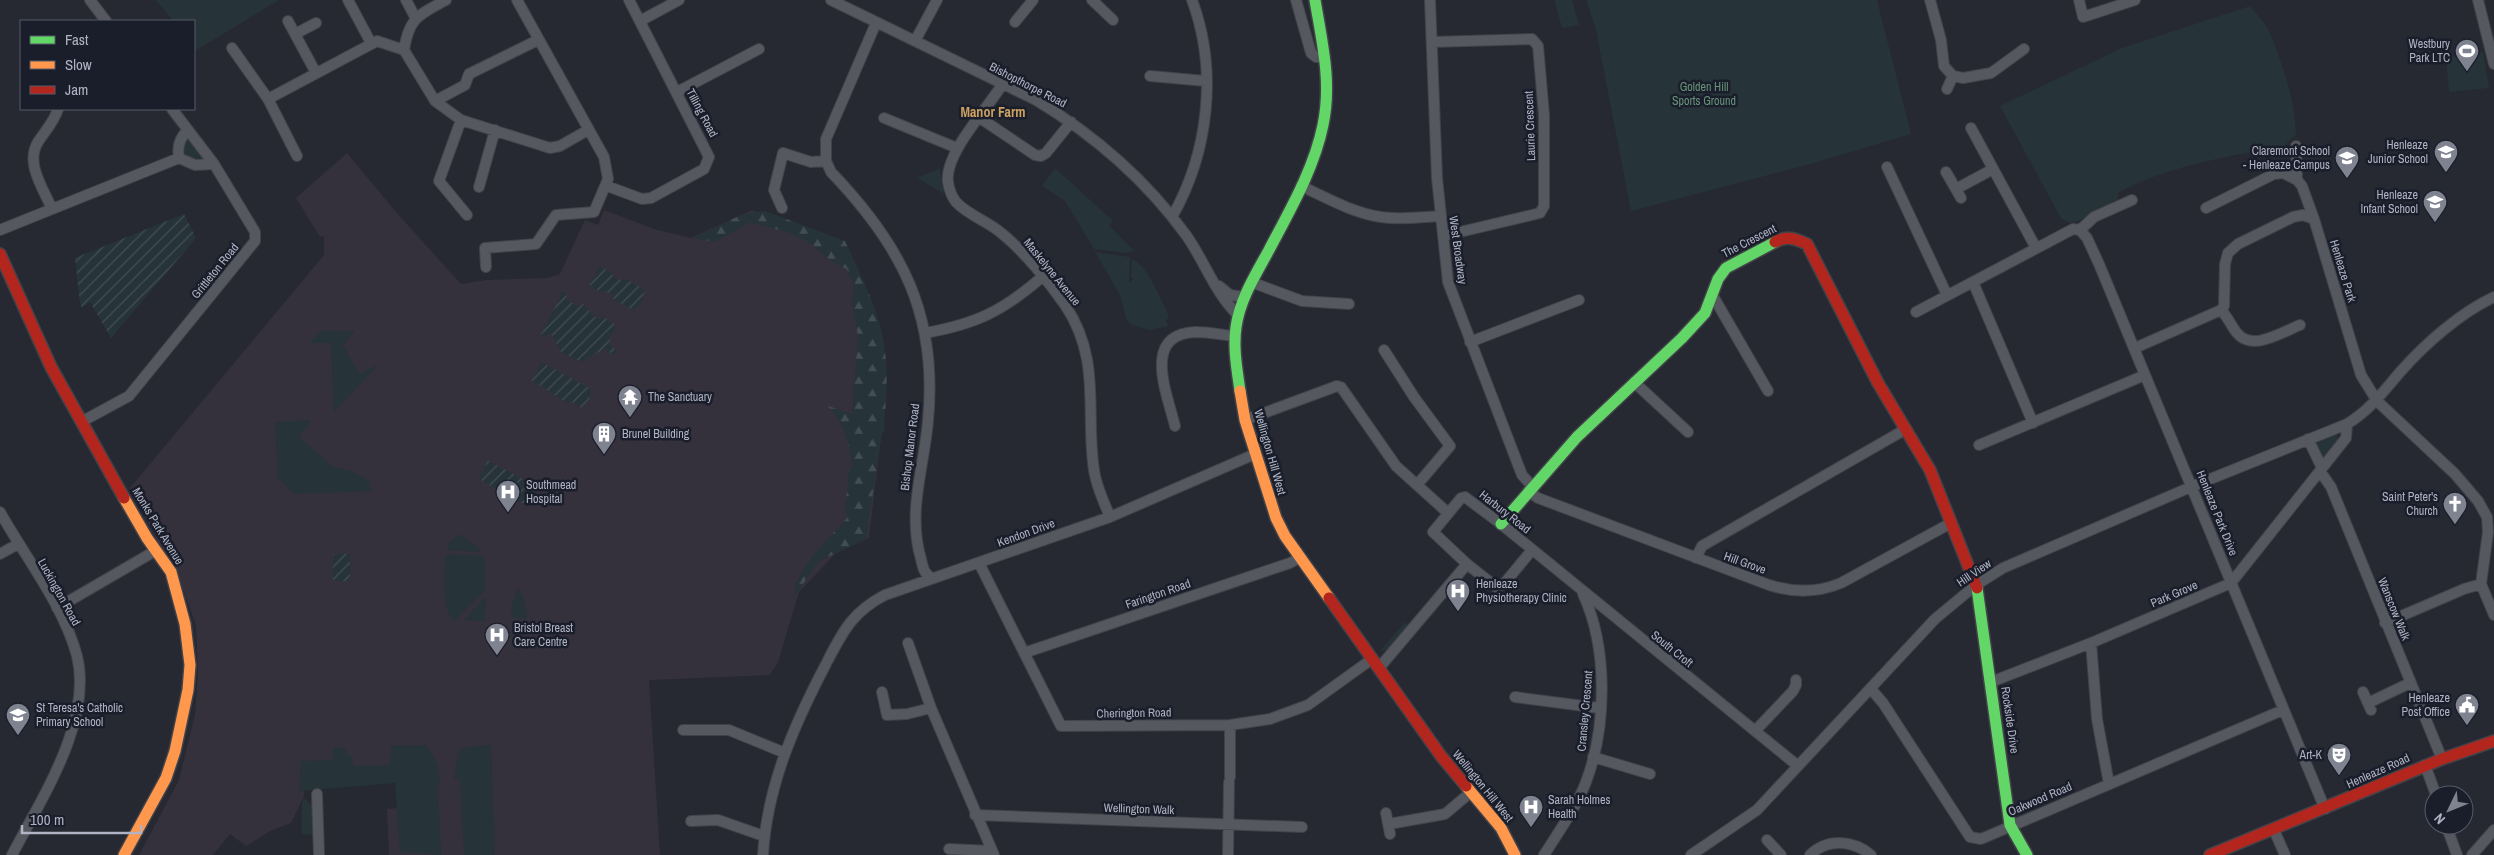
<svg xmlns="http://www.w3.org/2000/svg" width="2494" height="855" font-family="'Archivo Narrow',sans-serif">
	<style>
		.medical { fill: #34313d }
		.green { fill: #263339 }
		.forest { fill: url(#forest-firs) }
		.garden { fill: url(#garden-furrows) }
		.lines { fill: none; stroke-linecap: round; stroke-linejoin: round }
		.street-casing { stroke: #42434a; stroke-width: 12 }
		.fast-casing { stroke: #42434a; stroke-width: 14 }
		.slow-casing { stroke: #42434a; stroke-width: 14 }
		.jam-casing { stroke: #42434a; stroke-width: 14 }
		.street { stroke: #565860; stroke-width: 10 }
		.fast { stroke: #63d668; stroke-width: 11 }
		.slow { stroke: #ff974d; stroke-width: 11 }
		.jam { stroke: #b3261e; stroke-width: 11 }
		.labels { text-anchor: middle; stroke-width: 5; stroke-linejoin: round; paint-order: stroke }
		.poi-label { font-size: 12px; fill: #afb3c3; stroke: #1a1e2b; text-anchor: end }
		.street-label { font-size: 12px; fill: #afb3c3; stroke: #1a1e2b }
		.park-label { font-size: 12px; fill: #689279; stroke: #1a1e2b }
		.neighbourhood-label { font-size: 14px; font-weight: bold; fill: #cca161; stroke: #1a1e2b }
	</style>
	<defs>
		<pattern id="forest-firs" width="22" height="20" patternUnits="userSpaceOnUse" patternTransform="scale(1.25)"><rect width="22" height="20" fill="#263339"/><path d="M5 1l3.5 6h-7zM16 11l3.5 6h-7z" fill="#434e54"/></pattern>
		<pattern id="garden-furrows" width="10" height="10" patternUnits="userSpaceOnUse" patternTransform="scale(1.25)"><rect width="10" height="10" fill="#263339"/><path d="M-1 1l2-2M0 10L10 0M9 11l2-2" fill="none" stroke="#434e54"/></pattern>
	</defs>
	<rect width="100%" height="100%" fill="#262931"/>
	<path class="medical" d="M347,153L396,212L461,284L487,280L547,278L560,274L585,220L598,225L604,210L654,229L691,238L752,210L846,250L883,420L869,538L836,553L799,592L778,662L770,675L649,680L660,855H389L387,809L398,808L395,783L304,784V796L291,823L270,831L246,846L230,834L213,855H139L179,780L195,715L198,673L196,625L183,589L130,488L324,255V236L320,237L296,198Z"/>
	<path class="green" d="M156,0H279L195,51L194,21H173Z
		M1554,0H1572L1579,25L1562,28Z
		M1586,0H1877L1911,134L1807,165L1631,211L1596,30Z
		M2250,6C2256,14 2265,22 2269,31C2282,62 2295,101 2296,134L2285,145C2230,157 2168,165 2118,193V199L2076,222L2070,223L2061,218L2000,106L2122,48Z
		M2483,52L2489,88L2449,92L2446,57Z
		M190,138L206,161L201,163L184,156V144Z
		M940,168L944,194L917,178Z
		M1055,168L1113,221L1109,225L1134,251L1124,253L1094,249L1065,201L1042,186Z
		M1095,252L1130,257L1129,283L1134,279L1131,277L1132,259C1147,264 1161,300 1169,315L1166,322L1169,326L1149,330L1130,324L1126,318L1120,295Z
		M321,331H355L343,345L359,374L379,364L334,412L331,343H309Z
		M310,420L309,425L299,437L333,467C346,468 359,474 369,481L371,491L294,494L278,478L275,422Z
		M2333,433L2337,435L2338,442L2323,461L2314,441Z
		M459,534L480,549V552L448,550V544Z
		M448,554L481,556L485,559V591L454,621C441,610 445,573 445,556Z
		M517,588L523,596L528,617L526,619L512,617L511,608Z
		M484,598L486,600L485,621L464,620Z
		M1405,622L1408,625L1388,649L1379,652Z
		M425,745C435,756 443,773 438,789L441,855L400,852L395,783L299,791L301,761L333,760V748H346V755L352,756L353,766L390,765L391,746Z
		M491,745L495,855H464L460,779H454L459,751L467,747Z
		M304,798L312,806L313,835L301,834L302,803Z"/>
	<path class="forest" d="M765,211L845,241C862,278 884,319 886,361C888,384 885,408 884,431L882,432L866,539L819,561L794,597C794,569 831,537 848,517L845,512L849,469L852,467C850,443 844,424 828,406L852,414L858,336L852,305L853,284L847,269C826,260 826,255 809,243C793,231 768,228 750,222L715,242L693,238L743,214Z"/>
	<path class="garden" d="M184,214L196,238L111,338L90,302L82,308L80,304L75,258Z
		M598,266L611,272L613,277L621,280L626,279L645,290L642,302L634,310L614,300L612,295L605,291L600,292L588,284L595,276Z
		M561,291L566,293L567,300L577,306L583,304L588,308L590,313L598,319L604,317L614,324L615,330L610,336V345L618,352L613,355L605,348L582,362L562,353L551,333L543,337L541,334L560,298Z
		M541,362L591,389L589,400L581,408L570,401L567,403L531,380L537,372Z
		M487,460L538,487L535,498L527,506L517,500L514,501L478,478L484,470Z
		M333,554H350V581H333Z"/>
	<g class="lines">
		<defs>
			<path id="street" d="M90,0L106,21
				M348,0L371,43
				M406,0L415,17
				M831,0L1036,100C1094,135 1146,180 1186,235C1204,260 1216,295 1238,315
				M1092,0L1113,20
				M1296,0L1311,53L1316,57H1324
				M1430,0L1437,178L1448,282L1522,475L1532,486
				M1930,0L1941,40L1944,66L1953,76L1963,78L1991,73L2024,49
				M2079,0L2083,17L2135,0
				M2478,0L2494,64
				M288,21L316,73
				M640,21L679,0
				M1015,22L1033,0
				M876,23L826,139V161L831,172C902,246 938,315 928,421C924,468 907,512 921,559C923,568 924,574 932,578
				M295,34L316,23
				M915,41L937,0
				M1432,42L1532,39L1538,46L1544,115V206L1540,213L1443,236
				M232,48L268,99L297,156
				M404,50C409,17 419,15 446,0
				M1150,76L1206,81
				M1002,85C987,109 944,154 948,182C949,189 952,197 956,202C968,215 987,221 1000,232C1023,250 1049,282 1065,305C1102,360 1085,411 1094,470C1096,486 1104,502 1110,517
				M1947,89L1953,76
				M677,92L759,49
				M268,99L377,41L404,50L435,101L461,120L550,148L560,146L588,130
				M435,101L465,85L469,74L538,40
				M884,118L957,148
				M980,118L1035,155L1041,156L1046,153L1071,122
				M461,120L439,181L467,215
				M1971,128L2036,248
				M188,130C179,138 177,147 179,158L195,165L214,164
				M2296,146L2297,180L2302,186L2314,219L2361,375L2377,401L2455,474L2478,501L2487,517L2488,532L2481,584L2494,615
				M1887,167L1947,295
				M1946,172L1961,198
				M607,186L642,199L651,198L704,169L709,157L629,0
				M1301,186C1327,198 1353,213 1381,217C1401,220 1421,217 1440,216
				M479,187L495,130
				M1956,189L1993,169
				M51,207C43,188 25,163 38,142C45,131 54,122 58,109
				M782,208L774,190L783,153L811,162L826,161
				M2206,208L2274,174L2283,173L2297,180
				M1172,217C1209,152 1218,70 1192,0
				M0,230L179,158
				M2080,230L2087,238L2099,264L2325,809
				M2080,230L2094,217L2132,200
				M486,267L485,248L536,244L556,215L594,212L608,179L604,157L517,0
				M1251,282L1302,301L1349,304
				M1973,282L2033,423
				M1219,286L1230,295L1244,297
				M1713,296L1768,391
				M2221,310C2228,317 2231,326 2237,333C2252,352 2282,332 2300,325
				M1916,312L2073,229L2080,230
				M925,333C976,324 1003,311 1042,277
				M1470,342L1579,300
				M2135,348L2221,310L2224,306L2225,264L2228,253L2238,244L2293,217L2303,215L2314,219
				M1384,350L1414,397L1450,446L1417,485
				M1634,382L1688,432
				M1245,420L1337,386L1341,387L1396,466L1448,513
				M81,422L129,396L255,241V232L214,164L172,109
				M1175,426C1167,393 1141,334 1196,332C1209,332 1222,335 1235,336
				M2308,439L2322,468
				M1979,445L2145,375
				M2320,471L2331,487L2442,759
				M1528,491L1538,498L1769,585C1794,593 1817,593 1841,583L1951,523
				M0,512C25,557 64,606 77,656C93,722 41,799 12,855
				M1532,550L1503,585L1496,587L1467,564L1433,532L1461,498L1465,497L1501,524L1798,766
				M0,554L18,544
				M1696,558L1702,546L1906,429
				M979,563L1061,726L1230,725L1270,719L1308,705L1372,659
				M57,608L155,551
				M2385,623L2464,589L2481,584
				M908,643L931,708L994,855
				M2091,643L2097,719L2109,784
				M1024,653L1290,563L1299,558
				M828,660C844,629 854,611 885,595L1110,517L1255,454
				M1379,668L1467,564
				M1991,682L2091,643L2231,583L2346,438L2347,424
				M1871,689L1883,703L1970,837L1981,839L2283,710
				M882,692L887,715L907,714L931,708
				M2363,692L2371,710
				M1515,697L1599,708
				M2368,703L2410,683
				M683,730H729L785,753
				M1755,731L1793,691L1796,685V680
				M1593,757L1650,774
				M2425,765L2436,795
				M1230,777V725
				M317,794L319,855
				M1386,813L1390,834
				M975,815L1302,827
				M691,821L718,820L764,836
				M1389,824L1445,814L1471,792
				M2446,825L2457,855
				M2274,830L2285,855
				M1767,840L1781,855
				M949,849L992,851
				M763,855C767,786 794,725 826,664
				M1228,855L1229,782
				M1544,855C1559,831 1576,808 1586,782C1607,726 1608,648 1583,594
				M1691,855L1757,810L1935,619L1976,585L2003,568L2193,486L2347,424C2370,410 2383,392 2401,371C2426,343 2460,313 2494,297
				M1810,855C1827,838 1853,840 1871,855
				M2472,855L2494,830"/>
			<path id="fast" d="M1240,391C1237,369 1233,349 1236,327C1240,299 1256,274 1269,250C1290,210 1314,169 1323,125C1332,82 1322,42 1315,0
				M1501,524L1577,437L1682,338L1705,313L1718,279L1726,268L1775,242
				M1977,588L2010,825L2027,855"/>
			<path id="slow" d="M1240,391L1245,420L1276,518L1285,536L1329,598
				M1466,786L1501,828L1515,855
				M124,855L166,778L175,751L188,690L190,665L185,624L171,572L147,538L124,498"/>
			<path id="jam" d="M1775,242C1787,235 1796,239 1807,244L1878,383L1930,470L1977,588
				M0,254L51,367L124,498
				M1329,598L1441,756L1466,786
				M2210,855L2442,759L2494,741"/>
		</defs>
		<use href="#street" class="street-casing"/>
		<use href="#fast" class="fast-casing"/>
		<use href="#slow" class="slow-casing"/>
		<use href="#jam" class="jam-casing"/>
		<use href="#street" class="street"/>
		<use href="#fast" class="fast"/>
		<use href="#slow" class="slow"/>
		<use href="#jam" class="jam"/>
	</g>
	<defs>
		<symbol id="stadium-pin" viewBox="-11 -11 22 30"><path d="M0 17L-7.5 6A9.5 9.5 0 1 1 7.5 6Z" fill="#7f8390" stroke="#1a1e2b"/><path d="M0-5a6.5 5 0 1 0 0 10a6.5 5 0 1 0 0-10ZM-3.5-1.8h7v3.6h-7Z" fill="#fff"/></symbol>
		<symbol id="school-pin" viewBox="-11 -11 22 30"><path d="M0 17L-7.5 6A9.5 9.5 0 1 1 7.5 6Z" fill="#7f8390" stroke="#1a1e2b"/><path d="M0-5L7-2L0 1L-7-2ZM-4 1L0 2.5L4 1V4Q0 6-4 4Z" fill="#fff"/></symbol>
		<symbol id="temple-pin" viewBox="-11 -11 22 30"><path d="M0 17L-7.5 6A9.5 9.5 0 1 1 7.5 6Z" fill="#7f8390" stroke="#1a1e2b"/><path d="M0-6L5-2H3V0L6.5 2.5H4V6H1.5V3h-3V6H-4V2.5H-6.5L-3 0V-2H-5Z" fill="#fff"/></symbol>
		<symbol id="building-pin" viewBox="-11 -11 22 30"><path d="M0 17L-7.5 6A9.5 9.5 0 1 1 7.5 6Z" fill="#7f8390" stroke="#1a1e2b"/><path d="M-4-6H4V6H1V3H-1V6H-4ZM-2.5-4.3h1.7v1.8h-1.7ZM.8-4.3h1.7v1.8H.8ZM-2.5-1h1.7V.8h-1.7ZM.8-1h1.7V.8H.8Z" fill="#fff"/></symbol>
		<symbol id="hospital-pin" viewBox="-11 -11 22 30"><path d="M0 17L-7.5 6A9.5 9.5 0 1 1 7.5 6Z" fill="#7f8390" stroke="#1a1e2b"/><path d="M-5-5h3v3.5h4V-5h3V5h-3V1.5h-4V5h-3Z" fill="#fff"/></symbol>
		<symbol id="church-pin" viewBox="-11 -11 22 30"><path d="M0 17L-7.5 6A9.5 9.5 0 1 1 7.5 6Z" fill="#7f8390" stroke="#1a1e2b"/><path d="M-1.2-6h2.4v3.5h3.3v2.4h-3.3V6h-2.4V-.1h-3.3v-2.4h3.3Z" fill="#fff"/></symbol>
		<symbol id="civic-pin" viewBox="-11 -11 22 30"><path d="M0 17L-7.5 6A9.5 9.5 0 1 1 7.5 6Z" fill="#7f8390" stroke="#1a1e2b"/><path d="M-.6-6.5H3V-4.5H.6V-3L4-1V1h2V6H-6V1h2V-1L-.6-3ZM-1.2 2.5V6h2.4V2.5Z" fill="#fff"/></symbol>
		<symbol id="theatre-pin" viewBox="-11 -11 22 30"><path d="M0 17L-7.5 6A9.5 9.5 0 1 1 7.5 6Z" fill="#7f8390" stroke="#1a1e2b"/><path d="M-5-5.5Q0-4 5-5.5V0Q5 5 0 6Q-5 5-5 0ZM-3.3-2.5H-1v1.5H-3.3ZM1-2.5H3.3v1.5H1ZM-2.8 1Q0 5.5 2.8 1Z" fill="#fff"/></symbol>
	</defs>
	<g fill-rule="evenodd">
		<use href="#stadium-pin" x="2453" y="37" width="28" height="38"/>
		<use href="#school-pin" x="2432" y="138" width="28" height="38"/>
		<use href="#school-pin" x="2333" y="144" width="28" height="38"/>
		<use href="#school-pin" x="2421" y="188" width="28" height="38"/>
		<use href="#temple-pin" x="616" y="383" width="28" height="38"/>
		<use href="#building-pin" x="590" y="420" width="28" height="38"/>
		<use href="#hospital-pin" x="494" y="478" width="28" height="38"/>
		<use href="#church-pin" x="2441" y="490" width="28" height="38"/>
		<use href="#hospital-pin" x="1444" y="577" width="28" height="38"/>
		<use href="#hospital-pin" x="483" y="621" width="28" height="38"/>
		<use href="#civic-pin" x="2453" y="691" width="28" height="38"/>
		<use href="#school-pin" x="4" y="701" width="28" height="38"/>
		<use href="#theatre-pin" x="2325" y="741" width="28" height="38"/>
		<use href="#hospital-pin" x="1517" y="793" width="28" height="38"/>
	</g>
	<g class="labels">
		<g class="poi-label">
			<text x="2450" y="48">Westbury<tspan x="2450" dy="14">Park LTC</tspan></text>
			<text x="2428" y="149">Henleaze<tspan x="2428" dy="14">Junior School</tspan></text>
			<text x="2330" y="155">Claremont School<tspan x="2330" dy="14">- Henleaze Campus</tspan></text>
			<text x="2418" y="199">Henleaze<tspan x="2418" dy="14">Infant School</tspan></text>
			<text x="648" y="401" text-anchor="start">The Sanctuary</text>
			<text x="622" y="438" text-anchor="start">Brunel Building</text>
			<text x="526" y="489" text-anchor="start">Southmead<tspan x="526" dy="14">Hospital</tspan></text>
			<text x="2438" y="501">Saint Peter's<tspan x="2438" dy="14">Church</tspan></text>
			<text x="1476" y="588" text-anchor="start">Henleaze<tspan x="1476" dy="14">Physiotherapy Clinic</tspan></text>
			<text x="514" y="632" text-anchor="start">Bristol Breast<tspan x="514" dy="14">Care Centre</tspan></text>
			<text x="2450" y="702">Henleaze<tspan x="2450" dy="14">Post Office</tspan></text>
			<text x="36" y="712" text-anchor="start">St Teresa's Catholic<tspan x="36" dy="14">Primary School</tspan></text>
			<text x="2322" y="759">Art-K</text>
			<text x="1548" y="804" text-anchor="start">Sarah Holmes<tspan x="1548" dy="14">Health</tspan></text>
		</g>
		<g class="street-label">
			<text transform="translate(1028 85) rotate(27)" y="4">Bishopthorpe Road</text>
			<text transform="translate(702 113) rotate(62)" y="4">Tilling Road</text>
			<text transform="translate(1530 126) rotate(-92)" y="4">Laurie Crescent</text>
			<text transform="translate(1749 241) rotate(-27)" y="4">The Crescent</text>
			<text transform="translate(1458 250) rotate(82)" y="4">West Broadway</text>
			<text transform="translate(215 271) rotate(-51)" y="4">Grittleton Road</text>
			<text transform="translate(2343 271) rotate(73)" y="4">Henleaze Park</text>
			<text transform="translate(1052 272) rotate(51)" y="4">Maskelyne Avenue</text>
			<text transform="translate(910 447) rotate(-83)" y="4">Bishop Manor Road</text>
			<text transform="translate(1270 452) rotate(74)" y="4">Wellington Hill West</text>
			<text transform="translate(1505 512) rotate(38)" y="4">Harbury Road</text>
			<text transform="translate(2217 513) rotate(68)" y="4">Henleaze Park Drive</text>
			<text transform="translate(158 526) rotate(59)" y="4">Monks Park Avenue</text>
			<text transform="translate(1026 533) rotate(-20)" y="4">Kendon Drive</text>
			<text transform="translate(1745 563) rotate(20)" y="4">Hill Grove</text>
			<text transform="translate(1974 573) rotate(-34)" y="4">Hill View</text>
			<text transform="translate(59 592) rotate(61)" y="4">Luckington Road</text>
			<text transform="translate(1158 594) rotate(-19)" y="4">Farington Road</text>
			<text transform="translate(2174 594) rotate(-23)" y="4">Park Grove</text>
			<text transform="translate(2394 609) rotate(68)" y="4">Wanscow Walk</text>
			<text transform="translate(1672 649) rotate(39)" y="4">South Croft</text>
			<text transform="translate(1585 711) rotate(-85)" y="4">Cransley Crescent</text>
			<text transform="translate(1134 713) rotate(-1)" y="4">Cherington Road</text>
			<text transform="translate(2010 720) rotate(82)" y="4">Rockside Drive</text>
			<text transform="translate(2378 771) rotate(-24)" y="4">Henleaze Road</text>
			<text transform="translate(1483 786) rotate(51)" y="4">Wellington Hill West</text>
			<text transform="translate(2040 799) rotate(-23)" y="4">Oakwood Road</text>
			<text transform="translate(1139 809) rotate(2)" y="4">Wellington Walk</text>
		</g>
		<g class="park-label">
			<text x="1704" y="91">Golden Hill<tspan x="1704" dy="14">Sports Ground</tspan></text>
		</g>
		<g class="neighbourhood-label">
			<text x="993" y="117">Manor Farm</text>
		</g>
	</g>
	<rect x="20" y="20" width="175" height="90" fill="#1a1e2b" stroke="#565a68"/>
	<rect x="30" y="36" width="25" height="8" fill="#63d668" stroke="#565a68"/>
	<text x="65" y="45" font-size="15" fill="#afb3c3">Fast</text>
	<rect x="30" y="61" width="25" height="8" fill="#ff974d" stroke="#565a68"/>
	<text x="65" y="70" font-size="15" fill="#afb3c3">Slow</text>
	<rect x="30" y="86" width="25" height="8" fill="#b3261e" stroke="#565a68"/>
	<text x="65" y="95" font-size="15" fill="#afb3c3">Jam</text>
	<g transform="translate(2449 810) rotate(227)"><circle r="24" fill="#1a1e2b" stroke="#565a68"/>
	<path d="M0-4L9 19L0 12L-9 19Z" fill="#7f8390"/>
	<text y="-8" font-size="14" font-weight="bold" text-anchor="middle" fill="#afb3c3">N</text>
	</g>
	<path d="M22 825v8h119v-8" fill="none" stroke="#afb3c3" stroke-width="2.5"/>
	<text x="30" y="825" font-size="15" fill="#afb3c3" stroke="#1a1e2b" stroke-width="4" paint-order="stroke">100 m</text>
</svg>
